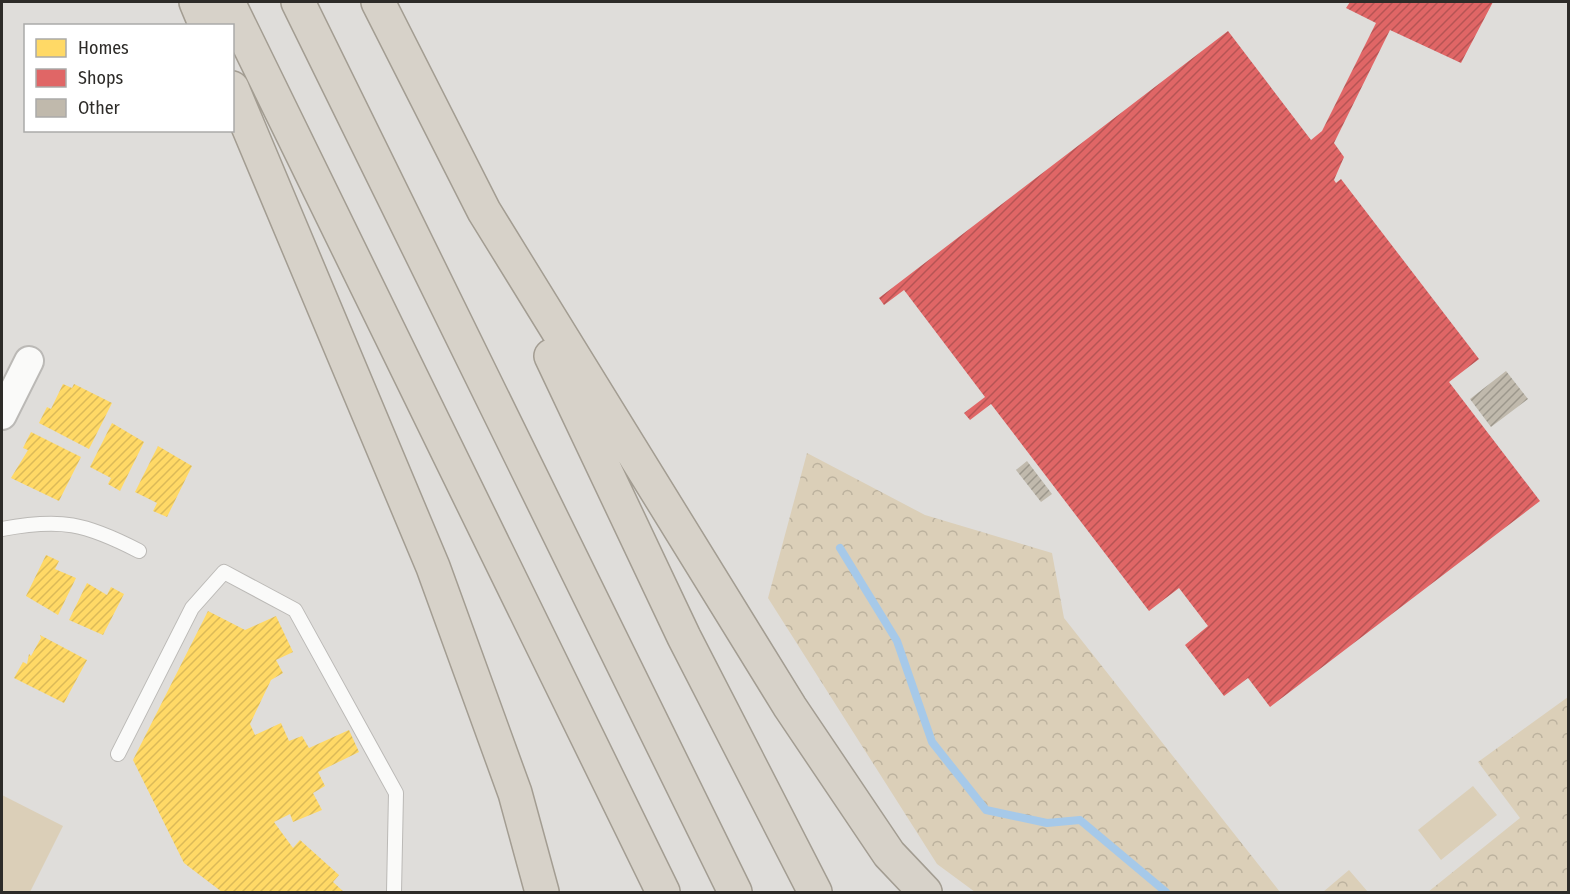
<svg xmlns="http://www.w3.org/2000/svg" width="1570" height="894" font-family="'Fira Sans Condensed',sans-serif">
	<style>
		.forest { fill: url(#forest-crowns) }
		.park { fill: #dbcfb8 }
		.homes { fill: url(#homes-hatch) }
		.shops { fill: url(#shops-hatch) }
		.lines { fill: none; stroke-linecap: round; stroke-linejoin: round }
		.stream { stroke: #a6c9e9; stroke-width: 8 }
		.building { fill: url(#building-hatch) }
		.lane-casing { stroke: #bbb9b6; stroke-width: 16 }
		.street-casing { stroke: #bbb9b6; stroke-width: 32 }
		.highway-casing { stroke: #a39d92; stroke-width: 36 }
		.lane { stroke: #fafaf9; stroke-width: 14 }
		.street { stroke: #fafaf9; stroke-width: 28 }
		.highway { stroke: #d7d2c9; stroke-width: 33 }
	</style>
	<defs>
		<pattern id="forest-crowns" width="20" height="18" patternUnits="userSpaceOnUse" patternTransform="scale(1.5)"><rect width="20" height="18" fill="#dbcfb8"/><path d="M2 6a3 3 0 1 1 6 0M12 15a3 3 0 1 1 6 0" fill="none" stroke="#bcb29e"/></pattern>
		<pattern id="homes-hatch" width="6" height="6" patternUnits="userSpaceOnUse" patternTransform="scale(1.5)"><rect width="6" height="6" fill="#ffd966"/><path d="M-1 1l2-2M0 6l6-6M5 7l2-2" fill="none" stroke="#dbba58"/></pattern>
		<pattern id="shops-hatch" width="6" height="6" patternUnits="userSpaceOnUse" patternTransform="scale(1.5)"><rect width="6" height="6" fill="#e06666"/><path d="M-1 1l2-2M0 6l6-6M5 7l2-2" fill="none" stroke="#b65454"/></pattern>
		<pattern id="building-hatch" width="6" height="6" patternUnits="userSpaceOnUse" patternTransform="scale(1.5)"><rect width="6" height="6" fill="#c0b9ac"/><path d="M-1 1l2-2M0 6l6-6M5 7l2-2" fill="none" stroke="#9c978c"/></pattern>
	</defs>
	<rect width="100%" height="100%" fill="#dfddda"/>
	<path class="forest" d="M807,453L925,515L1052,553L1064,618L1280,892H975L937,864L768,598Z
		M1568,697V892H1428L1520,818L1478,762Z
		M1349,870L1368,892H1323Z"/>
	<path class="park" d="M1473,786L1497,815L1441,860L1418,830Z
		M2,795L63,826L30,892H2Z"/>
	<path class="homes" d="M63,384L72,388L74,384L112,403L89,449L39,423L47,407L51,409Z
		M112,423L144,442L120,491L108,484L111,478L90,467Z
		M31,432L81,457L59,501L11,478L28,450L23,448Z
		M158,446L192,466L167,517L153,511L157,503L135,492Z
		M46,555L59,561L55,569L76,578L58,615L26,596Z
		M87,583L107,595L111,587L124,594L103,635L69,620Z
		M208,611L245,630L276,616L293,652L276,660L283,673L271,680L250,724L255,735L281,723L289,741L302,736L309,748L349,730L359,752L318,772L325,786L313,793L322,810L293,822L290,814L274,822L293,848L300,840L339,875L333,882L344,892H222L184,863L133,760Z
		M40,635L87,660L64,703L14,678L23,662L27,664L29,654L31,656L41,638Z"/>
	<path class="shops" d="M1350,2H1493L1461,63L1390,30L1334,143L1344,157L1334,180L1336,183L1341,179L1479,359L1449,382L1540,501L1270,707L1248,678L1224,696L1185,645L1208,626L1179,588L1149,611L991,404L970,420L964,413L985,397L904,290L884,305L879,298L1228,31L1311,140L1322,131L1376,23L1346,8Z"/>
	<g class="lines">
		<path class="stream" d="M840,548L897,641L932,742L986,810L1047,823L1080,820L1166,892"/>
	</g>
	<path class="building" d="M1506,371L1528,399L1491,427L1470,399Z
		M1027,461L1052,494L1041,502L1016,470Z"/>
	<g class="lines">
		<defs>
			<path id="lane" d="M2,529C61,518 85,523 139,551
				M118,754L192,608L224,572L295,610L396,793L394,892"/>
			<path id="street" d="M2,415L29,361"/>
			<path id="highway" d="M196,2L206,26
				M228,2L663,892
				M298,2L735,892
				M378,2L484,211L790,707L889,854L925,892
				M232,88L433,567L515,793L542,892
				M551,356L684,637L815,892"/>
		</defs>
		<use href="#lane" class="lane-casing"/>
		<use href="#street" class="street-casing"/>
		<use href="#highway" class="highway-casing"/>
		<use href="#lane" class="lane"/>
		<use href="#street" class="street"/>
		<use href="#highway" class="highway"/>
	</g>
	<rect width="1570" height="894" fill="none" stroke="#2d2b28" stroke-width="6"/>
	<rect x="24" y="24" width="210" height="108" fill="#ffffff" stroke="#abaaa9" stroke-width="1.5"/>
	<rect x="36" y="39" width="30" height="18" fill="#ffd966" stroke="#abaaa9" stroke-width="1.5"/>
	<text x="78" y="54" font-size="18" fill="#2d2b28">Homes</text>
	<rect x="36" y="69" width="30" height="18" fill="#e06666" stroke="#abaaa9" stroke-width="1.5"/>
	<text x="78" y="84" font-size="18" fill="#2d2b28">Shops</text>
	<rect x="36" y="99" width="30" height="18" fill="#c0b9ac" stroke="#abaaa9" stroke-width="1.5"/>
	<text x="78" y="114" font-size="18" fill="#2d2b28">Other</text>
</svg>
